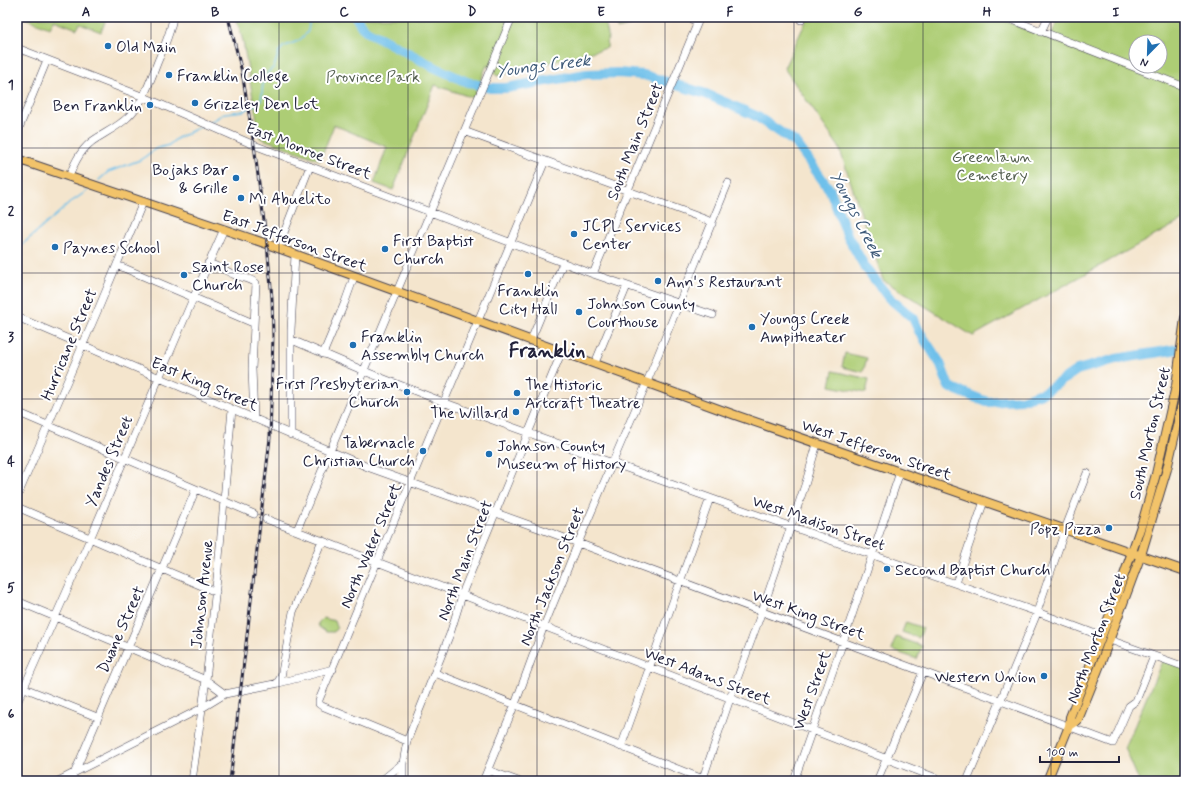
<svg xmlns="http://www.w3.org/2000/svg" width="1202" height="798" font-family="Mynerve,sans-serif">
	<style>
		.green { fill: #adcd74; stroke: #687858; fill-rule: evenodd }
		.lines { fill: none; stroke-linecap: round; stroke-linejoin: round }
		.stream { stroke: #6ec0ea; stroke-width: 1.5 }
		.river { stroke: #6ec0ea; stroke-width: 10 }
		.minor-casing { stroke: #423f51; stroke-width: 8 }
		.major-casing { stroke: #423f51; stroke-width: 10 }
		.minor { stroke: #fff; stroke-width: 7 }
		.major { stroke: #f2c36a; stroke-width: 8 }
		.rail-casing { stroke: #22223b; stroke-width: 3 }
		.rail { stroke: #fff; stroke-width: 1.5; stroke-dasharray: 4.5; stroke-linecap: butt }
		.grid { fill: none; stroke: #22223b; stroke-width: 1; stroke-opacity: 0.55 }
		.poi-dot { fill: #1f6fb2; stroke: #fff; stroke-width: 1.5 }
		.labels { text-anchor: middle; stroke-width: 4; stroke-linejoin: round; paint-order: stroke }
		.poi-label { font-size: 16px; fill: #22223b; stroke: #fff; text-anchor: start }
		.park-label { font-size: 16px; fill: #535e4f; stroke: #fff }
		.street-label { font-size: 16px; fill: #22223b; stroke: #fff }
		.water-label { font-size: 17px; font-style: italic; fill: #3d5978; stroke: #fff }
		.district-label { font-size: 20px; font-weight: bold; fill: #22223b; stroke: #fff }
		.neatline { fill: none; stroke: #22223b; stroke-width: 1.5 }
		.grid-label { font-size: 13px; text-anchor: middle; font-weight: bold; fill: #22223b }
	</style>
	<rect width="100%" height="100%" fill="#fff"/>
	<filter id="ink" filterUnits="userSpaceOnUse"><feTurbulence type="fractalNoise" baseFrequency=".025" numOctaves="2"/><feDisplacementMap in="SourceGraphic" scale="8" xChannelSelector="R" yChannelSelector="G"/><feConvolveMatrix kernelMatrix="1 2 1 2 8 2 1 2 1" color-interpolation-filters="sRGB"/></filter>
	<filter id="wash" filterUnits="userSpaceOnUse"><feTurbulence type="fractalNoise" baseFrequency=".012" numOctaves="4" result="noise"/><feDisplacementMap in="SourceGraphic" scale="16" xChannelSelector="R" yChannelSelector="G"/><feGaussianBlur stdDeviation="0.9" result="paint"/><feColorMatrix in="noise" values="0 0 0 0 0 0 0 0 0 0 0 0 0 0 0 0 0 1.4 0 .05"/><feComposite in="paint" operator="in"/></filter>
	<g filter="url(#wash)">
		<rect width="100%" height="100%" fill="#f4e5cd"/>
		<path class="green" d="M22,17H107L101,32L80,24L77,29L54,20L50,28Z
			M236,17H604L608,35L607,48L497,76L487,65L473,98L435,85L393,190L374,183L387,147L334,125L320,160L260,138L243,41Z
			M613,17H631L633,25L617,29Z
			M808,17H995L1050,38L1059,17H1179L1185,71V165L1183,220L973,336L883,280L839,147L784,68ZM1136,42H1160V66H1136Z
			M845,353L867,358L863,372L842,367Z
			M833,371L869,379L866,393L830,386Z
			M323,618L335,621L337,627L334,632H326L319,627L318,623Z
			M906,622L923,628L919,638L902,632Z
			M896,637L922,646L917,659L891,650Z
			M1163,659L1185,667V781H1139L1125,748Z"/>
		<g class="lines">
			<path class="stream" d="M209,123L225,113L243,111L257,104L261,101L263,83L268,72L274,67L279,52L283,47L298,41L303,37L308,31L310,17
				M99,180L108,172L140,160L146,156L155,149L169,145L176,139L204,125
				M17,249L71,202L87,191"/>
			<path class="river" d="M356,17L362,27L368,32L382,39L436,68L467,82L490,88H506L586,74L618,73L644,75L706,94L756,116L796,143L830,190L848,237L865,267L889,298L913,318L919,331L940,363L949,387L987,402L1021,400L1045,392L1077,370L1116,359L1185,348"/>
		</g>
	</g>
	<g filter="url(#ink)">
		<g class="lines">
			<defs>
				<path id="minor" d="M686,17L698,22
					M1005,17L1185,87
					M801,20L802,17
					M1041,32L1048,17
					M17,48L144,97L254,145L288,158L593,274L713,315
					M464,131L683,211L707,220L712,224
					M17,133L47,60
					M69,177C75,161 82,147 97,138C108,131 119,126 128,117C144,102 150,81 158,61C164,47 171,32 173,17
					M278,248L310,166
					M208,263C218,266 226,271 235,275C242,278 250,278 256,283L252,369L254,419
					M117,265L253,323
					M593,274L700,17
					M17,317L370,468L538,528L1113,743L1129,706L1136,701L1154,656
					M292,340L369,373L451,405L749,512L1037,612L1101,636
					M531,340L563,263
					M323,354L345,302L354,277
					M595,363L627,286
					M17,412L254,514
					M291,435V330L295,255
					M17,497L100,305L143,202
					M17,507L216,592
					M266,519L944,781
					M297,530C368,359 440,188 512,17
					M956,583L984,501
					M17,601L206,680L225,694
					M1110,640L1185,667
					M435,673L708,781
					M277,683L281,677L293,612L322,540
					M17,685L97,717
					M17,703L93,532L192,301L224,229
					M407,741L322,706L319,704V700L545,161
					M621,747L710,498
					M488,770L518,781
					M58,781L202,708L225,694L279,683L333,669
					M71,781L196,489
					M192,781L206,680L218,569L232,409
					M381,781L403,763
					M403,781V763L407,741L450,634L464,589L562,351
					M483,781L517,699L542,631L576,548L647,382L728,183
					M702,781L732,693L762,611L805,485L817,444
					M794,781L843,642L900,472
					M877,781L923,672
					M967,781L1035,618L1067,524L1087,473"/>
				<path id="major" d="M17,159L267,244L735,415L1185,571
					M1069,726L1078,720L1100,665L1141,555L1167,469L1185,391
					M1047,781L1069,726L1070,717L1114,604L1143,520L1156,474L1169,417L1176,386L1185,318"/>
			</defs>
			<use href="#minor" class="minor-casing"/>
			<use href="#major" class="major-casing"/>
			<use href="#minor" class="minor"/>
			<use href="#major" class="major"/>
			<defs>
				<path id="rail" d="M228,17L242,72L254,145L267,244L272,298L273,336L270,438L230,781"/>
			</defs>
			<use href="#rail" class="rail-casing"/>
			<use href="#rail" class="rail"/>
		</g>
	</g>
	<path class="grid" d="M151,17V781M279,17V781M408,17V781M537,17V781M665,17V781M794,17V781M923,17V781M1051,17V781M17,148H1185M17,273H1185M17,399H1185M17,525H1185M17,650H1185"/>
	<g class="poi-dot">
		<circle cx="108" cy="46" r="4"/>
		<circle cx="169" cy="75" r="4"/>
		<circle cx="195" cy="103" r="4"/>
		<circle cx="150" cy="105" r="4"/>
		<circle cx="236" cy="178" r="4"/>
		<circle cx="241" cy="198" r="4"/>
		<circle cx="574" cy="234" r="4"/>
		<circle cx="55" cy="247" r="4"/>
		<circle cx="385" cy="249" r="4"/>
		<circle cx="528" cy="274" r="4"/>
		<circle cx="184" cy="275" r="4"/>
		<circle cx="658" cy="281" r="4"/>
		<circle cx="579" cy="312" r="4"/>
		<circle cx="752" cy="327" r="4"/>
		<circle cx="353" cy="345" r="4"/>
		<circle cx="407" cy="392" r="4"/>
		<circle cx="517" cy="393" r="4"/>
		<circle cx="516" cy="412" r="4"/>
		<circle cx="423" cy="451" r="4"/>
		<circle cx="489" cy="454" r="4"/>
		<circle cx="1109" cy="528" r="4"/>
		<circle cx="887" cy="569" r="4"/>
		<circle cx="1044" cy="676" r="4"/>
	</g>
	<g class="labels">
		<g class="poi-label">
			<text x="116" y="52">Old Main</text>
			<text x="177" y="81">Franklin College</text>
			<text x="203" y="109">Grizzley Den Lot</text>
			<text x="142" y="111" text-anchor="end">Ben Franklin</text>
			<text x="228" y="175" text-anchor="end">Bojaks Bar<tspan x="228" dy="18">&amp; Grille</tspan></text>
			<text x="249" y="204">Mi Abuelito</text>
			<text x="582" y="231">JCPL Services<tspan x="582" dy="18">Center</tspan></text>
			<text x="393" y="246">First Baptist<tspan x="393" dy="18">Church</tspan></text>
			<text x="63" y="253">Paynes School</text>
			<text x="192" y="272">Saint Rose<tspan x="192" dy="18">Church</tspan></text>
			<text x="666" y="287">Ann's Restaurant</text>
			<text x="528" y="296" text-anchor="middle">Franklin<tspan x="528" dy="18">City Hall</tspan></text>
			<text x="587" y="309">Johnson County<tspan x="587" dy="18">Courthouse</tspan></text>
			<text x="760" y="324">Youngs Creek<tspan x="760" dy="18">Ampitheater</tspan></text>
			<text x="361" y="342">Franklin<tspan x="361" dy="18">Assembly Church</tspan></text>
			<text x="399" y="389" text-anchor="end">First Presbyterian<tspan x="399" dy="18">Church</tspan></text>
			<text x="525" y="390">The Historic<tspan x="525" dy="18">Artcraft Theatre</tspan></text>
			<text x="508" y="418" text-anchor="end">The Willard</text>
			<text x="415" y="448" text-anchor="end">Tabernacle<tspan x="415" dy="18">Christian Church</tspan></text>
			<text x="497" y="451">Johnson County<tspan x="497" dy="18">Museum of History</tspan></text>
			<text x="1101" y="534" text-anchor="end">Popz Pizza</text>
			<text x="895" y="575">Second Baptist Church</text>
			<text x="1036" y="682" text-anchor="end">Western Union</text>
		</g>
		<g class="park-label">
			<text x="373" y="82">Province Park</text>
			<text x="992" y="162">Greenlawn<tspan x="992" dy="18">Cemetery</tspan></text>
		</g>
		<g class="street-label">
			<text transform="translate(634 141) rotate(-68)" y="6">South Main Street</text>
			<text transform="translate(309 150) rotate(21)" y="6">East Monroe Street</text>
			<text transform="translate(295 240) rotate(20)" y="6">East Jefferson Street</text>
			<text transform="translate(68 344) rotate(-67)" y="6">Hurricane Street</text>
			<text transform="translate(205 383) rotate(23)" y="6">East King Street</text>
			<text transform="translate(1149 433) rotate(-77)" y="6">South Morton Street</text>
			<text transform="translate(877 449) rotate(19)" y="6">West Jefferson Street</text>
			<text transform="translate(108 461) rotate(-67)" y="6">Yandes Street</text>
			<text transform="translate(819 522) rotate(19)" y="6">West Madison Street</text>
			<text transform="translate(370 545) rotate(-67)" y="6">North Water Street</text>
			<text transform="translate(464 560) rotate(-69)" y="6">North Main Street</text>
			<text transform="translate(551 576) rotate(-68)" y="6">North Jackson Street</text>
			<text transform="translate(201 594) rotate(-84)" y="6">Johnson Avenue</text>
			<text transform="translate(809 614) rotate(20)" y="6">West King Street</text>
			<text transform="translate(120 629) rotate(-66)" y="6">Duane Street</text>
			<text transform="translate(1095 638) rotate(-69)" y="6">North Morton Street</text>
			<text transform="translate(708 675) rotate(21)" y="6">West Adams Street</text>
			<text transform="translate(811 690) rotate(-70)" y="6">West Street</text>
		</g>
		<g class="water-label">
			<text transform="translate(543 65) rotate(-7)" y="6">Youngs Creek</text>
			<text transform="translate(857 214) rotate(63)" y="6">Youngs Creek</text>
		</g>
		<g class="district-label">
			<text x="547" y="357">Franklin</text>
		</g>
	</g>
	<rect width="1202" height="798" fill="none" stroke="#fff" stroke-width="44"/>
	<g transform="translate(1148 54) rotate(203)"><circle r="19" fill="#ffffff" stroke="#a7a7b1"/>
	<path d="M0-3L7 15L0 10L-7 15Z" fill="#1f6fb2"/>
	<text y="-6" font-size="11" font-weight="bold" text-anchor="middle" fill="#22223b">N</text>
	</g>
	<path d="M1040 756v6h79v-6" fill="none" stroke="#22223b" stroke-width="2"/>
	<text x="1046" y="756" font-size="12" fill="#22223b" stroke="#ffffff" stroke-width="3" paint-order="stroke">100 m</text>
	<rect x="22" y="22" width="1158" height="754" class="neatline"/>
	<g class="grid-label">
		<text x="86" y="16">A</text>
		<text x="215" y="16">B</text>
		<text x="344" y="16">C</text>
		<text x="472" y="16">D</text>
		<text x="601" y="16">E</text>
		<text x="730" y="16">F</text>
		<text x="858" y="16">G</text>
		<text x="987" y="16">H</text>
		<text x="1116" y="16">I</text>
		<text x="11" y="89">1</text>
		<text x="11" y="215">2</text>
		<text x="11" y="341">3</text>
		<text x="11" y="466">4</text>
		<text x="11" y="592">5</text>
		<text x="11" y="718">6</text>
	</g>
</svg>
